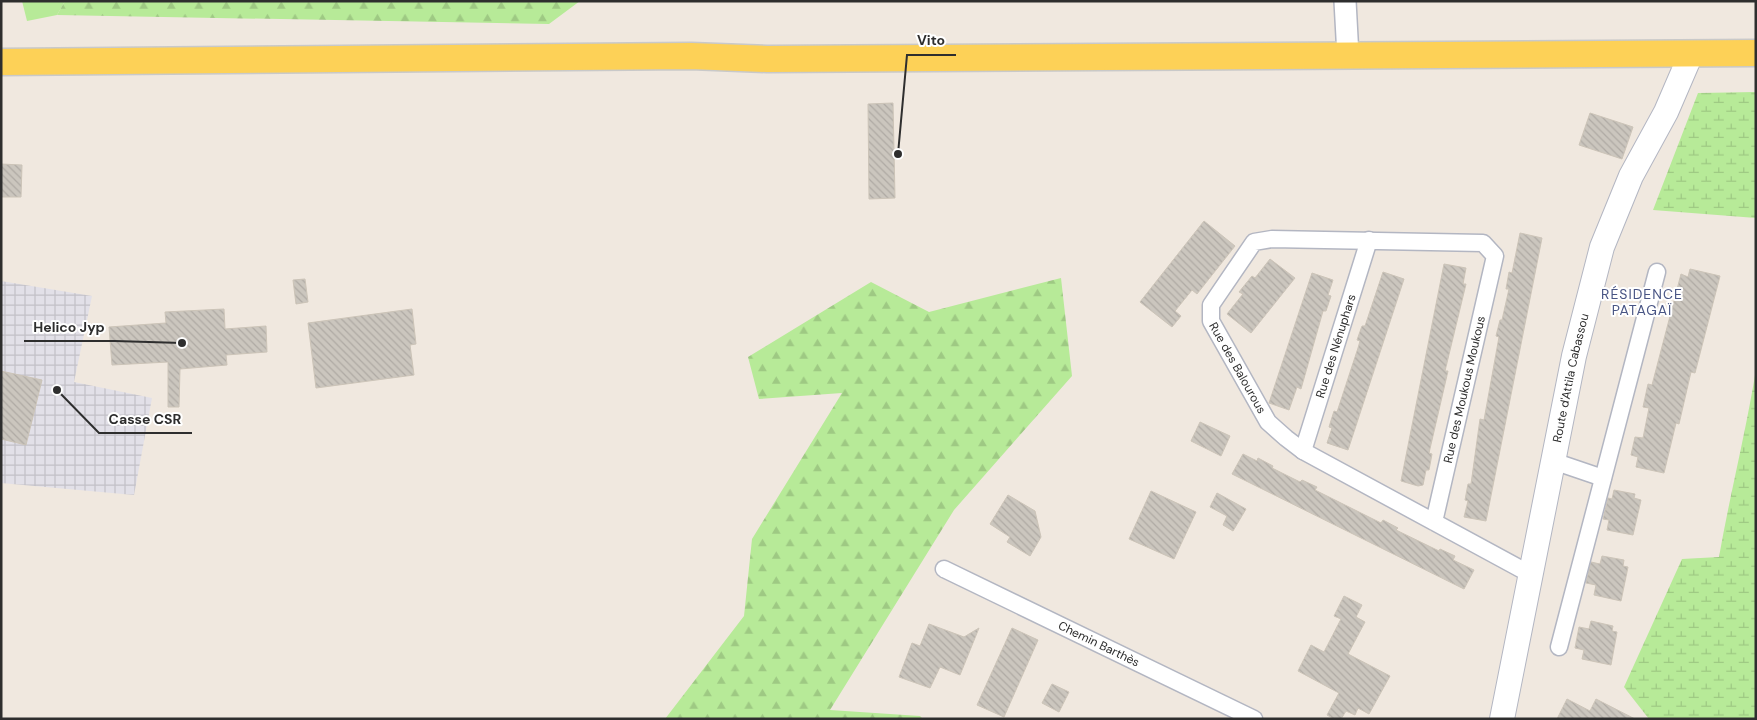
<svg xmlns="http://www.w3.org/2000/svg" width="1757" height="720" font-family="'DM Sans',sans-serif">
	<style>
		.industrial { fill: url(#industrial-grid) }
		.grass { fill: #b7ea98 }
		.forest { fill: url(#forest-firs) }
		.wetland { fill: url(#wetland-marsh) }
		.building { fill: url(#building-back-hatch); stroke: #ccc4b8 }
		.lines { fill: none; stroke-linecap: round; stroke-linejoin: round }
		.minor-casing { stroke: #b3b6c2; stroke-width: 19 }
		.tertiary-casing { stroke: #b3b6c2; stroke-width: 24 }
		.secondary-casing { stroke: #b3b6c2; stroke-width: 26 }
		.primary-casing { stroke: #c9c9c9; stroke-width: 29 }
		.minor { stroke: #fff; stroke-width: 16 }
		.tertiary { stroke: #fff; stroke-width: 21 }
		.secondary { stroke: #fff; stroke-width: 24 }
		.primary { stroke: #fdd157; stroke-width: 26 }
		.labels { text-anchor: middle; stroke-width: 4; stroke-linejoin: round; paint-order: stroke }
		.street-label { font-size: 12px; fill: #2e2e2e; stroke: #fff }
		.neighbourhood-label { font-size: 14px; letter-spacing: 1px; fill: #495584; stroke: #fff }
		.leader { fill: none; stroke: #2e2e2e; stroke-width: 2 }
		.callout-dot { fill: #2e2e2e; stroke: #fff; stroke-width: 2 }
		.callout-label { font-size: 14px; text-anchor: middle; font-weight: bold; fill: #2e2e2e; stroke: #fff; stroke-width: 4; stroke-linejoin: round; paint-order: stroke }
	</style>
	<defs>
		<pattern id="industrial-grid" width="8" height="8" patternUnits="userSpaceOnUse" patternTransform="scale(1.25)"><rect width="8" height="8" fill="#e2e0e8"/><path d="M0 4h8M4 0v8" fill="none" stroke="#c2c0c7"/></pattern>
		<pattern id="forest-firs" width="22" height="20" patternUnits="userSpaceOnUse" patternTransform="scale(1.25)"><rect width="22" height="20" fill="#b7ea98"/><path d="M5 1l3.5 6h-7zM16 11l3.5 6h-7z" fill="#9ec983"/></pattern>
		<pattern id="wetland-marsh" width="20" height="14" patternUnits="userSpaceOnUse" patternTransform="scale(1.25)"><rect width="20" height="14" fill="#b7ea98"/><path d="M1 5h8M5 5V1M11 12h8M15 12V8" fill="none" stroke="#9ec983"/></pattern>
		<pattern id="building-back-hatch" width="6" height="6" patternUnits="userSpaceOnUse" patternTransform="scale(1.25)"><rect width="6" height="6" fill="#cbc6be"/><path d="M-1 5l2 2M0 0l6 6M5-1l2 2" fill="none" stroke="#afaaa4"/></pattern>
	</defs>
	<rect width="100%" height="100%" fill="#f0e8df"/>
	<path class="industrial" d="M1,281L92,296L74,382L152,398L134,495L1,483Z"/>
	<path class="grass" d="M22,1H65L57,15L27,21Z"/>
	<path class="forest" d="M65,1H580L549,24L57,15Z
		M1061,278L1072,376L954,510L830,710L920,716L923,719H665L744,616L752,539L842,393L759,399L748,357L871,282L929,312Z"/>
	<path class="wetland" d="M1756,92V218L1653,210L1698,93Z
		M1756,369V719H1649L1624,687L1682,559L1719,557C1730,494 1746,432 1756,369Z"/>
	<path class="building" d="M893,103L895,198L869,199L868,104Z
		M1590,113L1633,127L1622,159L1579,145Z
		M1,164L22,165L21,197H1Z
		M1204,221L1235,246L1197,294L1192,290L1175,311L1181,316L1172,327L1140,302Z
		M1520,233L1542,238L1486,521L1464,517L1468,501L1465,500L1468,484H1471L1480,419L1484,420L1499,337L1496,336L1500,320H1502L1509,289H1506L1509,272L1512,273Z
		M1270,259L1295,278L1251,333L1227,314L1243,294L1239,292L1252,276L1255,278Z
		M1444,264L1466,268L1463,284H1466L1445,371H1448L1429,453L1432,454L1429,470H1426L1423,485L1418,486L1401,481Z
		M1690,269L1720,276L1695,373L1691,372L1679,424L1676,423L1664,473L1636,467L1638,457L1631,455L1635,437L1643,438L1649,408L1643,407L1648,384L1652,385L1681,274L1688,277Z
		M1383,272L1404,279L1348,450L1327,443L1332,428L1329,427L1334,411L1337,412L1358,348L1360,341L1357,340L1362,326H1365Z
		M1312,273L1333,280L1328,295L1331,296L1326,311H1323L1301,389L1297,387L1289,410L1269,403Z
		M305,279L308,302L296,304L293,280Z
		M224,309L225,329L266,326L267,352L226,355L227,365L180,369L179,407H168V362L112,365L109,327L166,323L165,312Z
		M412,309L416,344L410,345L414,375L316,388L308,323Z
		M1,371L42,380L26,445L1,439Z
		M1200,422L1230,436L1221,456L1191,441Z
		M1243,454L1257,461L1258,458L1273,466L1272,468L1300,482L1302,480L1317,487L1315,490L1381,523L1383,520L1398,528L1396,530L1439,551L1440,549L1455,556L1453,560L1474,570L1464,589L1232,474Z
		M1614,490L1635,494L1634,498L1641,500L1633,535L1607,530L1609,520L1603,519L1608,498L1612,499Z
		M1151,491L1196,512L1174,559L1129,539Z
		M1217,493L1246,509L1233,531L1223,525L1227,516L1210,507Z
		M1008,495L1035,511L1041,537L1030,556L1007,542L1010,537L990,524Z
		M1602,556L1624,560L1623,566L1628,567L1621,601L1594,595L1596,585L1586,583L1591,562L1600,564Z
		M1344,596L1362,605L1356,617L1365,622L1348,654L1390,676L1369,714L1358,708L1355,715L1346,711L1341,719H1334L1327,715L1339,693L1298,671L1311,645L1324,652L1341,619L1334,616Z
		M1591,621L1613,626L1612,631L1617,632L1611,665L1582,659L1584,650L1575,648L1579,627L1589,629Z
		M929,624L964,637L979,628L960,675L940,667L930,688L899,677L912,643L920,646Z
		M1012,628L1038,640L1004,717L977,705Z
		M1052,684L1069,692L1059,712L1042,703Z
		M1567,699L1590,711L1596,699L1635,719H1557Z"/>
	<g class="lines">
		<defs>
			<g id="minor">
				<path id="s1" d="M1303,451L1369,240"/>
				<path d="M1553,461L1603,478"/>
				<path id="s2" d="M1434,522L1495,256L1483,243L1272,239L1254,242L1211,305V321L1268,422L1286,438L1303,451L1530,574"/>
				<path id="s3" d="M944,569L1254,719"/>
				<path d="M1559,647L1657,272"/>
			</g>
			<path id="tertiary" d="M1345,1L1348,56"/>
			<g id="secondary">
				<path id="s4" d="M1502,719L1574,356L1602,247L1631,176L1666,112L1691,54"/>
			</g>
			<path id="primary" d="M1,62L691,56L767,59L1756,53"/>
		</defs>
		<use href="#minor" class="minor-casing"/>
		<use href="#tertiary" class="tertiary-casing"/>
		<use href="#secondary" class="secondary-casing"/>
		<use href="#primary" class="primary-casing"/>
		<use href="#minor" class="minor"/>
		<use href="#tertiary" class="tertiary"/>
		<use href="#secondary" class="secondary"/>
		<use href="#primary" class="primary"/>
	</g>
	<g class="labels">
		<g class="street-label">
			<text dy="4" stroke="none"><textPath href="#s1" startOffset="110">Rue des Nénuphars</textPath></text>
			<text dy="4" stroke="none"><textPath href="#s2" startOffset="666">Rue des Balourous</textPath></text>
			<text dy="4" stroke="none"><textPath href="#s4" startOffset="348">Route d'Attila Cabassou</textPath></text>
			<text dy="4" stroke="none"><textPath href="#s2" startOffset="136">Rue des Moukous Moukous</textPath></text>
			<text dy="4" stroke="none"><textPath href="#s3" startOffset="172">Chemin Barthès</textPath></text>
		</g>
		<g class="neighbourhood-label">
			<text x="1642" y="299">RÉSIDENCE<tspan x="1642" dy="16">PATAGAÏ</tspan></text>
		</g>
	</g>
	<path class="leader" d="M898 154L907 55H956M182 343L115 341H24M57 390L99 433H192"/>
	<g class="callout-dot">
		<circle cx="898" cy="154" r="5"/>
		<circle cx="182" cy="343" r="5"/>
		<circle cx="57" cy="390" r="5"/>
	</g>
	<g class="callout-label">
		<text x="931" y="45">Vito</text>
		<text x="69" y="332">Helico Jyp</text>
		<text x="145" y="424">Casse CSR</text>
	</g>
	<rect width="1757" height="720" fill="none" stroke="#2e2e2e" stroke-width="5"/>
</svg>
